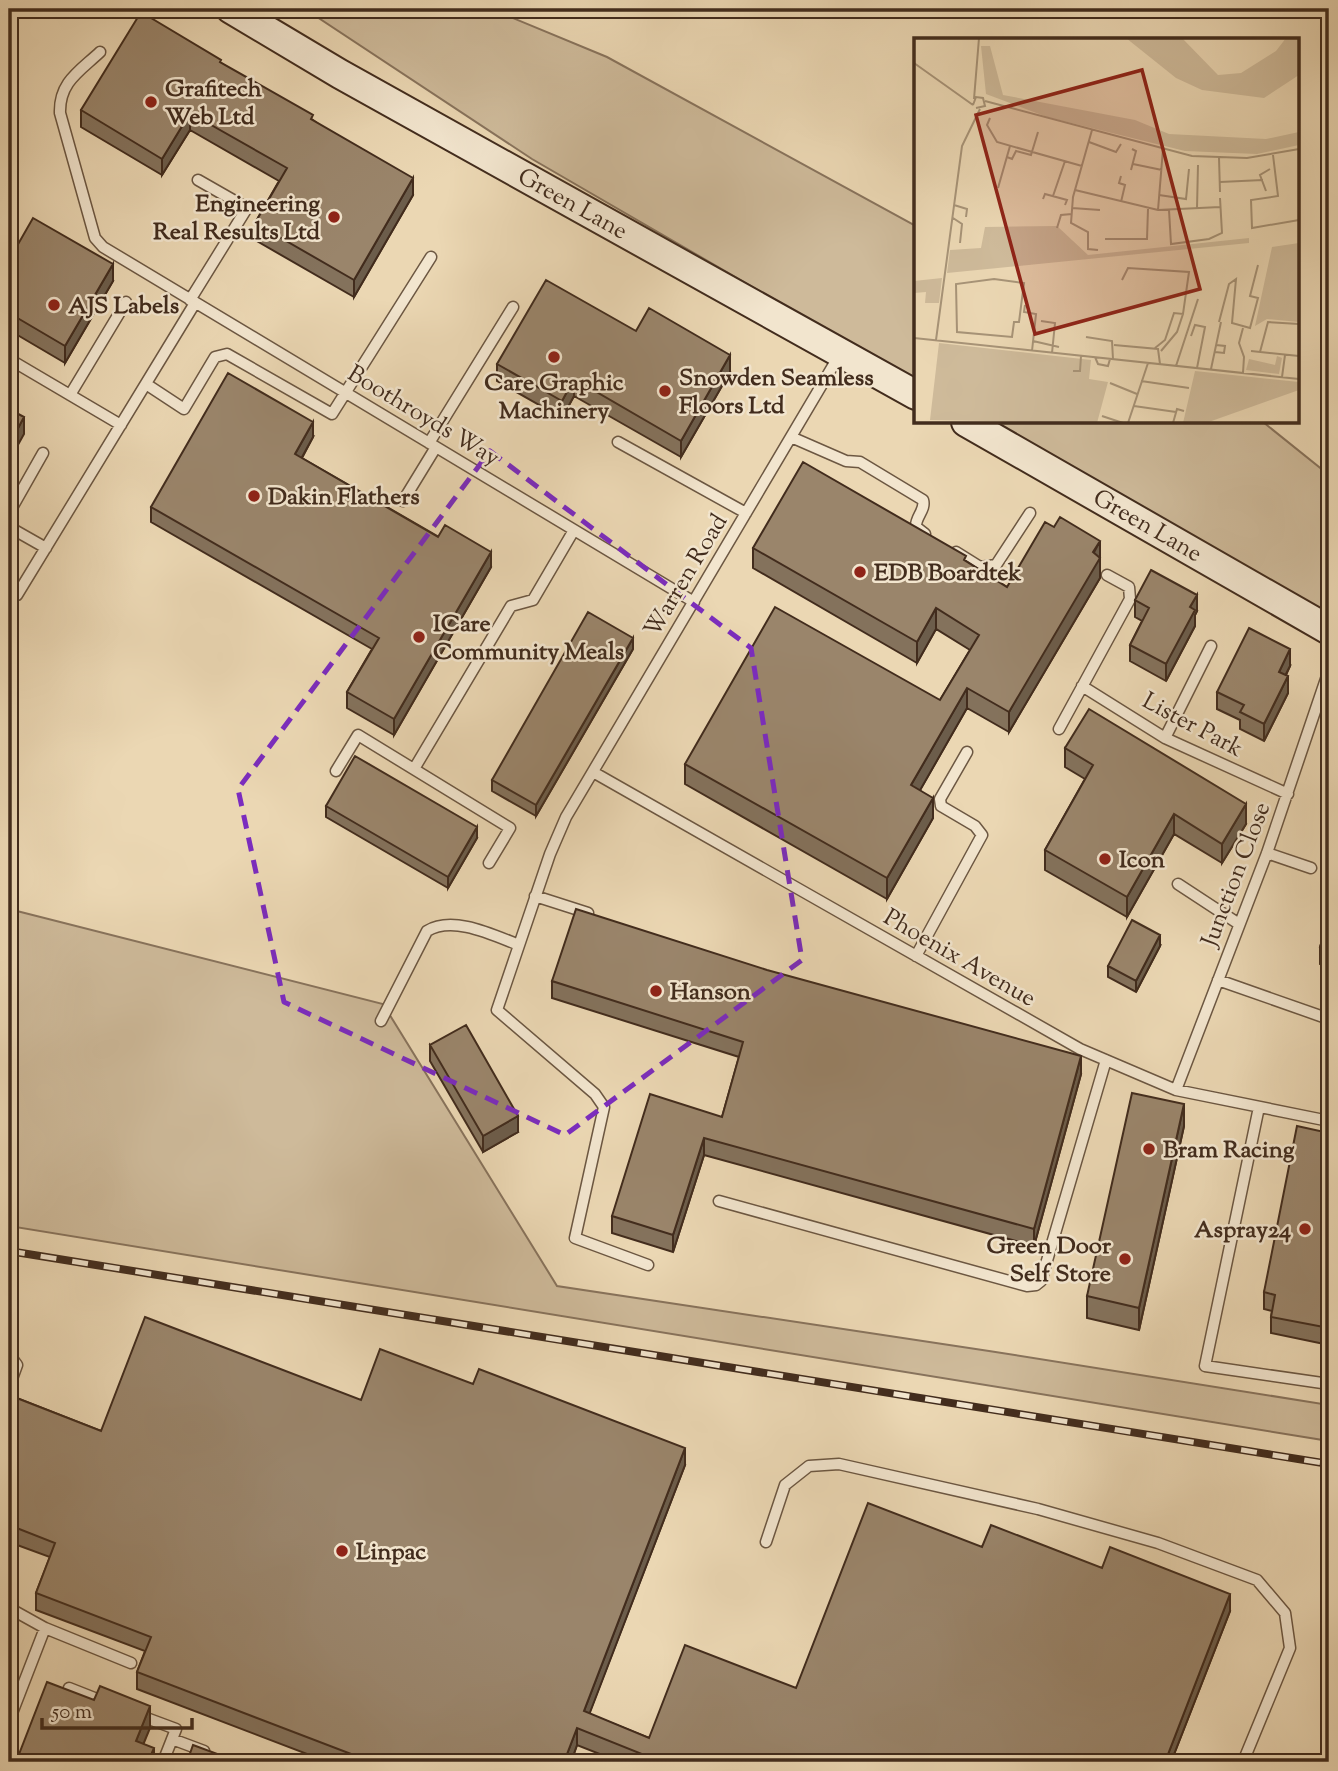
<svg xmlns="http://www.w3.org/2000/svg" width="1338" height="1771" font-family="'Sorts Mill Goudy',serif">
	<style>
		.green { fill: #ceba9a; stroke: #88735c; stroke-width: 2 }
		.lines { fill: none; stroke-linecap: round; stroke-linejoin: round }
		.lane-casing { stroke: #6c5742; stroke-width: 13 }
		.secondary-casing { stroke: #422c1d; stroke-width: 32 }
		.lane { stroke: #f2e5ce; stroke-width: 10 }
		.secondary { stroke: #f2e5ce; stroke-width: 28 }
		.rail-casing { stroke: #422c1d; stroke-width: 8 }
		.rail { stroke: #f2e5ce; stroke-width: 5; stroke-dasharray: 16; stroke-linecap: butt }
		.wall { fill: #84725c; stroke: #422c1d; stroke-width: 2 }
		.shaded-wall { fill: #6c5d4b; stroke: #422c1d; stroke-width: 2 }
		.building { fill: #9a856b; stroke: #422c1d; stroke-width: 2 }
		.marked { fill: none; stroke: #7b2cbf; stroke-width: 5; stroke-dasharray: 14 9; stroke-linejoin: round }
		.poi-dot { fill: #8f2418; stroke: #f2e5ce; stroke-width: 2.5 }
		.labels { text-anchor: middle; stroke-width: 5; stroke-linejoin: round; paint-order: stroke }
		.poi-label { font-size: 24px; font-weight: bold; fill: #422c1d; stroke: #f2e5ce; text-anchor: start }
		.street-label { font-size: 24px; fill: #422c1d; stroke: #f2e5ce }
		.inset-road { fill: none; stroke: #a79377; stroke-width: 2 }
		.view { fill: #8f2418; fill-opacity: 0.15; stroke: #8f2418; stroke-width: 3.5 }
		.inset-edge { fill: none; stroke: #422c1d; stroke-width: 3.5 }
	</style>
	<rect width="100%" height="100%" fill="#ebd7b3"/>
	<filter id="stains"><feTurbulence type="fractalNoise" baseFrequency=".00286" numOctaves="4"/><feColorMatrix values="0 0 0 0 .2 0 0 0 0 .09 0 0 0 0 .02 0 0 0 .5 -.17"/></filter>
	<radialGradient id="worn" r=".72"><stop offset=".6" stop-color="#630" stop-opacity="0"/><stop offset="1" stop-color="#630" stop-opacity=".3"/></radialGradient>
	<path class="green" d="M305,9H491L607,57L916,226V382L532,159Z
		M985,422H1263L1329,475V615Z
		M9,909L383,1004L557,1286L989,1351L1329,1405V1441L9,1226Z"/>
	<g class="lines">
		<defs>
			<path id="lane" d="M100,52C80,71 59,82 60,113L95,238L103,247L694,602
				M190,300L247,208L198,180
				M9,359L121,425
				M146,384L184,409L215,357L227,354L332,414L431,257
				M70,395L126,302
				M791,437L846,461L860,462L923,500C926,510 915,517 916,527L925,534
				M618,442L746,513
				M429,443L513,307
				M403,501L436,447
				M9,513L43,453
				M9,527L46,548
				M956,552L980,567L996,565L1030,513
				M17,595L195,303
				M1082,686L1165,738L1288,794
				M1059,729L1130,599L1129,587L1107,575
				M1165,738L1211,646
				M414,769L511,606L533,600L574,530
				M336,771L358,735L510,828L489,863
				M593,772L1080,1049L1176,1090L1329,1121
				M1267,853L1311,868
				M1178,884L1239,924
				M535,896L588,913
				M916,956L982,835L975,826L941,806L940,799L967,752
				M1218,980L1329,1019
				M381,1021L427,931C453,915 493,935 519,945
				M1176,1090L1267,853L1329,670
				M1259,1107L1205,1366L1329,1384
				M719,1201L1027,1286L1036,1285L1041,1281L1106,1060
				M648,1265L575,1238L604,1107L595,1094L497,1010L550,854L566,817L840,354
				M9,1354L17,1365L9,1387
				M766,1542L785,1485L809,1466L839,1464L1038,1509L1158,1543L1257,1580L1285,1613L1290,1648L1243,1762
				M9,1608L45,1628L9,1721
				M45,1628L131,1663
				M69,1688L107,1703
				M141,1716L176,1729L163,1762
				M172,1739L204,1751"/>
			<path id="secondary" d="M231,9L340,74L916,395
				M966,422L1329,630"/>
		</defs>
		<use href="#lane" class="lane-casing"/>
		<use href="#secondary" class="secondary-casing"/>
		<use href="#lane" class="lane"/>
		<use href="#secondary" class="secondary"/>
		<defs>
			<path id="rail" d="M9,1251L1329,1464"/>
		</defs>
		<use href="#rail" class="rail-casing"/>
		<use href="#rail" class="rail"/>
	</g>
	<path class="wall" d="M221,63L313,120L413,195L354,297L255,240V223L279,181L190,130L162,175L81,127V110Z
		M9,260L113,281L65,363L9,330Z
		M636,331L730,372L681,457L574,396L562,418L497,381V364Z
		M313,437L302,458L491,567L394,735L347,708V692L372,649L151,522V507Z
		M753,548L966,561L1007,587L1100,557V578L1009,732L967,708L920,790L933,818L887,899L685,784V764L940,700L970,650L936,629L917,663L753,568Z
		M1135,600L1197,611L1195,615V626L1166,681L1130,661V645L1142,621L1135,617Z
		M633,649L536,816L492,791V780Z
		M1290,666L1286,675L1288,693L1264,741L1240,729V720L1217,709V692Z
		M1065,748L1246,824L1222,863L1174,834L1127,917L1045,870V850L1085,779L1065,767Z
		M326,806L477,838L448,888L326,817Z
		M1329,919V967L1320,964V947Z
		M1160,946L1136,992L1108,977V966Z
		M552,981L1081,1074L1034,1246L704,1155L673,1252L612,1233V1216L722,1117L739,1057L552,998Z
		M430,1045L518,1132L483,1152L430,1061Z
		M1184,1126L1139,1330L1087,1318V1296Z
		M1329,1133V1345L1271,1333V1317L1272,1311L1264,1309V1292Z
		M9,1395L101,1431L361,1400L685,1465L589,1714L649,1738L796,1688L982,1547L1102,1568L1230,1611L1171,1762H620L577,1745L571,1762H328L137,1689V1672L145,1651L36,1610V1593L50,1557L9,1542Z"/>
	<path class="shaded-wall" d="M190,113V130L162,175V159Z
		M413,178V195L354,297V280Z
		M113,264V281L65,363V346Z
		M730,355V372L681,457V441Z
		M574,379V396L562,418V401Z
		M24,417V434L9,461V445Z
		M313,422V437L295,470V454Z
		M1100,541V578L1009,732V712Z
		M491,552V567L394,735V719Z
		M1197,595V611L1195,615V626L1166,681V664L1190,607Z
		M936,608V629L917,663V642Z
		M633,638V649L536,816V805Z
		M1290,649V666L1279,688V672Z
		M1288,676V693L1264,741V724Z
		M967,688V708L911,806V785Z
		M933,798V818L887,899V878Z
		M1246,804V824L1222,863V844Z
		M1174,814V834L1127,917V897Z
		M477,827V838L448,888V877Z
		M1160,935V946L1136,992V981Z
		M1081,1056V1074L1034,1246V1229Z
		M1184,1104V1126L1139,1330V1308Z
		M518,1116V1132L483,1152V1136Z
		M704,1138V1155L673,1252V1235Z
		M685,1448V1465L584,1728V1711Z
		M1230,1594V1611L1171,1762H1165Z
		M150,1706V1728L136,1762V1741Z
		M577,1728V1745L571,1762H564Z
		M154,1748V1762H148Z"/>
	<path class="building" d="M141,12L221,60L220,62L313,115L311,119L413,178L354,280L255,223L287,168L190,113L162,159L81,110Z
		M33,218L113,264L65,346L9,313V260Z
		M546,280L636,331L649,308L730,355L681,441L574,379L562,401L497,364Z
		M228,373L313,422L295,454L438,537L445,525L491,552L394,719L347,692L379,638L151,507Z
		M9,409L24,417L9,445Z
		M803,462L966,556L964,560L1007,587L1045,522L1054,527L1060,517L1100,541L1093,552L1100,558L1009,712L967,688L911,785L933,798L887,878L685,764L775,607L940,700L979,635L936,608L917,642L753,548Z
		M1151,570L1197,595L1190,607L1195,610L1166,664L1130,645L1149,608L1135,600Z
		M588,612L633,638L536,805L492,780Z
		M1249,628L1290,649L1279,672L1288,676L1264,724L1240,712L1244,705L1217,692Z
		M1089,709L1246,804L1222,844L1174,814L1127,897L1045,850L1093,765L1065,748Z
		M355,756L477,827L448,877L326,806Z
		M576,909L767,970L1081,1056L1034,1229L704,1138L673,1235L612,1216L650,1094L722,1117L743,1042L552,981Z
		M1329,919V950L1320,947Z
		M1132,920L1160,935L1136,981L1108,966Z
		M466,1025L518,1116L483,1136L430,1045Z
		M1132,1093L1184,1104L1139,1308L1087,1296Z
		M1297,1126L1329,1133V1328L1271,1317L1275,1295L1264,1292Z
		M145,1317L361,1400L380,1349L473,1384L479,1369L685,1448L584,1711L649,1738L685,1645L796,1688L868,1503L982,1547L991,1525L1102,1568L1110,1547L1230,1594L1165,1762H639L642,1754L577,1728L564,1762H372L137,1672L151,1637L36,1593L55,1543L9,1525V1395L101,1431Z
		M47,1682L94,1700L100,1686L150,1706L136,1741L154,1748L148,1762H16Z
		M193,1745L231,1759L230,1762H187Z"/>
	<path class="marked" d="M490,451L751,648L802,960L565,1135L284,1002L238,789Z"/>
	<g class="poi-dot">
		<circle cx="151" cy="102" r="7"/>
		<circle cx="334" cy="217" r="7"/>
		<circle cx="54" cy="305" r="7"/>
		<circle cx="554" cy="357" r="7"/>
		<circle cx="665" cy="391" r="7"/>
		<circle cx="254" cy="496" r="7"/>
		<circle cx="860" cy="572" r="7"/>
		<circle cx="419" cy="637" r="7"/>
		<circle cx="1105" cy="859" r="7"/>
		<circle cx="656" cy="991" r="7"/>
		<circle cx="1149" cy="1149" r="7"/>
		<circle cx="1305" cy="1229" r="7"/>
		<circle cx="1125" cy="1259" r="7"/>
		<circle cx="342" cy="1551" r="7"/>
	</g>
	<g class="labels">
		<g class="poi-label">
			<text x="165" y="96">Grafitech<tspan x="165" dy="28">Web Ltd</tspan></text>
			<text x="320" y="211" text-anchor="end">Engineering<tspan x="320" dy="28">Real Results Ltd</tspan></text>
			<text x="68" y="313">AJS Labels</text>
			<text x="679" y="385">Snowden Seamless<tspan x="679" dy="28">Floors Ltd</tspan></text>
			<text x="554" y="390" text-anchor="middle">Care Graphic<tspan x="554" dy="28">Machinery</tspan></text>
			<text x="268" y="504">Dakin Flathers</text>
			<text x="874" y="580">EDB Boardtek</text>
			<text x="433" y="631">ICare<tspan x="433" dy="28">Community Meals</tspan></text>
			<text x="1119" y="867">Icon</text>
			<text x="670" y="999">Hanson</text>
			<text x="1163" y="1157">Bram Racing</text>
			<text x="1291" y="1237" text-anchor="end">Aspray24</text>
			<text x="1111" y="1253" text-anchor="end">Green Door<tspan x="1111" dy="28">Self Store</tspan></text>
			<text x="356" y="1559">Linpac</text>
		</g>
		<g class="street-label">
			<text transform="translate(573 203) rotate(29)" y="8">Green Lane</text>
			<text transform="translate(424 415) rotate(31)" y="8">Boothroyds Way</text>
			<text transform="translate(1148 525) rotate(30)" y="8">Green Lane</text>
			<text transform="translate(685 575) rotate(-59)" y="8">Warren Road</text>
			<text transform="translate(1193 724) rotate(28)" y="8">Lister Park</text>
			<text transform="translate(1235 874) rotate(-69)" y="8">Junction Close</text>
			<text transform="translate(960 957) rotate(30)" y="8">Phoenix Avenue</text>
		</g>
	</g>
	<g transform="translate(914 38)">
		<rect width="385" height="385" fill="#ebd7b3"/>
		<path d="M212,0H268L304,37L327,35L362,13L372,0H385V37L350,60L288,52L262,40ZM67,8H76L89,57L221,82L255,96L352,101L385,94V107L343,116L271,113L133,79L72,56ZM143,188L174,217L335,200V205L33,235L36,212L67,210L71,189ZM385,205V284L353,281L341,288L358,209ZM28,240L25,265H11L12,254L0,255V243ZM25,305L177,322L175,341L194,344L183,385L16,382ZM363,318L368,320L365,336L332,332L335,321L361,327ZM281,333L385,344V352L292,385H269Z" fill="#ceba9a"/>
		<path class="inset-road" d="M0,25L59,67M60,61L65,0M71,63L278,118L333,120L385,111M59,67L62,59L69,60L71,68L62,70M76,80L73,87L83,104L168,128M178,92L159,159L157,185L174,194V211L184,212M175,104L202,114L207,106M359,117L364,158L337,162L338,190L385,182M93,119L98,121L102,113L117,117L124,94M305,120L306,154M219,126L248,132M217,132L222,113L218,111M207,138L205,145L211,147L207,164M306,144L349,142M84,150L96,108M161,152L244,172L306,169M352,153L346,137L356,131M245,157L272,161L275,131M139,158L151,123M129,161L131,156L153,162L151,167M40,167L53,171L52,179M158,170L186,172M283,170L284,127M244,172L249,111M255,172L257,206L295,201L308,195L306,160M39,180L48,186L46,205M143,190L147,177L158,176M191,201H233L234,171M80,241L110,245L105,284H100L98,299L43,294L42,246ZM208,242L214,230L275,234L269,276L260,275L251,302L241,310M111,267L110,274L122,276L118,313M127,283L141,285L138,315M305,284L315,246L322,241L318,285L336,290L344,260L336,258L344,227M277,298L281,287L291,289L283,330M172,299L198,303L199,321M0,300L385,341M22,302L48,108L66,71M119,303L145,309M200,307L244,311L246,326M247,313L263,294L269,276M337,313L385,318M301,314L310,315L311,308L302,307M346,314L354,284L385,286M181,319L184,326L194,328L196,321M262,328L284,261M297,331L307,284M159,333H166L167,318M329,335L330,319L325,305L329,290M368,339L371,317M227,343L275,350M196,345L223,356M220,368L262,374M188,378L209,385M214,385L234,325M259,385L263,371L270,373"/>
		<path class="view" d="M228,32L286,251L121,296L62,77Z"/>
		<rect width="385" height="385" class="inset-edge"/>
	</g>
	<rect width="1338" height="1771" fill="none" stroke="#ebd7b3" stroke-width="35"/>
	<rect x="10" y="10" width="1317" height="1750" fill="none" stroke="#422c1d" stroke-width="3.5"/>
	<rect x="18" y="18" width="1303" height="1736" fill="none" stroke="#422c1d" stroke-width="2"/>
	<path d="M42 1718v10h150v-10" fill="none" stroke="#422c1d" stroke-width="3.5"/>
	<text x="52" y="1718" font-size="21" fill="#422c1d" stroke="#f2e5ce" stroke-width="5" paint-order="stroke">50 m</text>
	<rect width="100%" height="100%" filter="url(#stains)"/>
	<rect width="100%" height="100%" fill="url(#worn)"/>
</svg>
